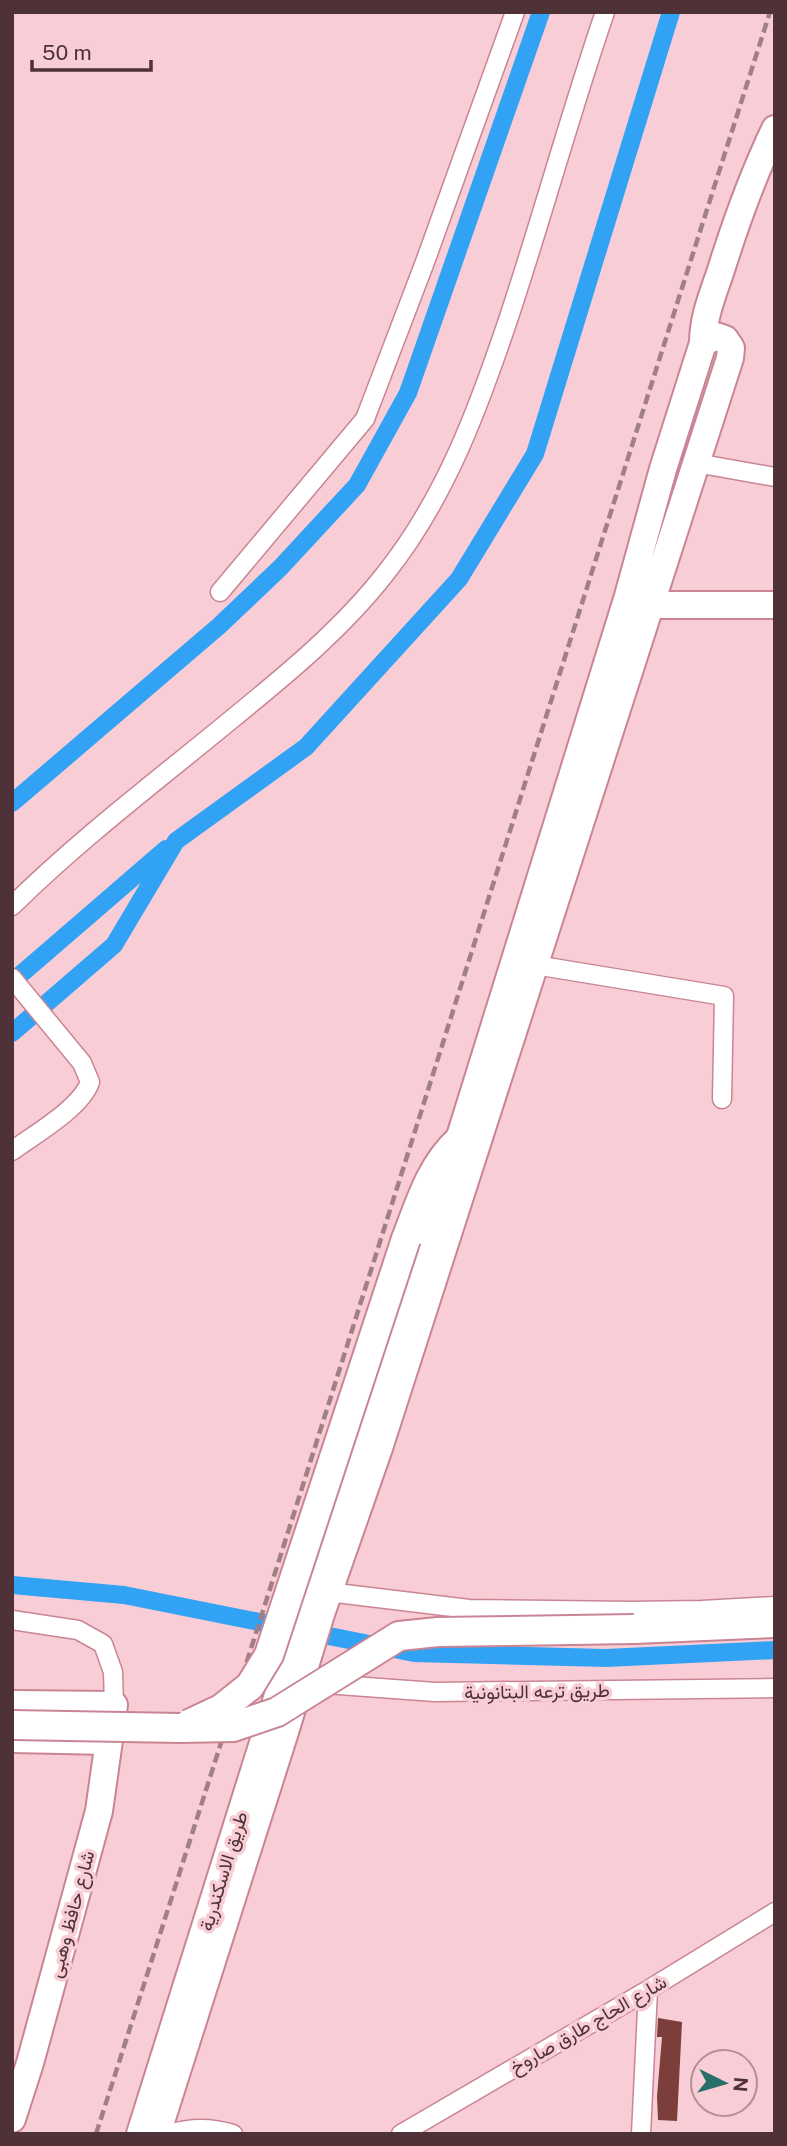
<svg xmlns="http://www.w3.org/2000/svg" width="787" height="2146" font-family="'Public Sans',Vazirmatn,sans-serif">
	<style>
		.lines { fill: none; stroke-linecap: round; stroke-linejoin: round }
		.canal { stroke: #32a2f5; stroke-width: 18 }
		.building { fill: #7b3e3a }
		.minor-casing { stroke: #c98594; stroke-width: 21 }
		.secondary-casing { stroke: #c98594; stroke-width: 30 }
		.primary-casing { stroke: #c98594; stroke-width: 32 }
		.minor { stroke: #fff; stroke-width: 18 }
		.secondary { stroke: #fff; stroke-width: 26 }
		.primary { stroke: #fff; stroke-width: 28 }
		.rail { stroke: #a27e85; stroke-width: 4.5; stroke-dasharray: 10 5; stroke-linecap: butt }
		.primary-bridge-casing { stroke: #c98594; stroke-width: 32; stroke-linecap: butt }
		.primary-bridge { stroke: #fff; stroke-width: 28 }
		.labels { text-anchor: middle; stroke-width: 7; stroke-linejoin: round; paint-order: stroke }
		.street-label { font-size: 19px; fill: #4e3238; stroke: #f9cdd5 }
	</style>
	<rect width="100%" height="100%" fill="#f9cdd5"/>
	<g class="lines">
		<path class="canal" d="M12,803L219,626L280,568L357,485L408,393L541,12
			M12,982L166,849
			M12,1033L114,945L176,841L306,747L459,579L535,454L671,12
			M12,1585L124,1595L414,1653L606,1658L775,1650"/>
	</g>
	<path class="building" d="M658,2018L682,2022L677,2121L658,2120L657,2096L662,2037H657Z"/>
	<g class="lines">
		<defs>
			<path id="minor" d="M696,463L775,477
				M220,592L365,419L425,262L515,12
				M12,906C81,838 158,780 232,719C286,675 342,629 385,574C445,499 478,409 508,320C542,218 570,114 605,12
				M535,965L724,996L722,1099
				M12,978L82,1063L90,1082C81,1108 35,1134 12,1151
				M328,1592L469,1609L632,1611L702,1610L775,1606
				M12,1620L78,1630L103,1644L113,1672L114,1705
				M325,1684L435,1692L775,1688
				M169,2134C191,2127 211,2127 233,2134
				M401,2134L648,1990L775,1912
				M641,2134L648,1990"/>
			<path id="secondary" d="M703,343C703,317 713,294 721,270C736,222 753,175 775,129
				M650,605H775
				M12,1704L114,1705L99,1811L30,2063L12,2119
				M12,1739L108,1741
				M140,2134L305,1609L459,1140L628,596L663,469L703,343L716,336L725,339L731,348L730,358L379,1448L321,1614L284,1735L157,2134"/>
			<path id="primary" d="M406,1239C420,1203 430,1167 459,1140
				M634,1629L775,1623"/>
		</defs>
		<use href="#minor" class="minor-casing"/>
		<use href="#secondary" class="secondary-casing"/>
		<use href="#primary" class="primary-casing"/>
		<use href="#minor" class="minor"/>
		<use href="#secondary" class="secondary"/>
		<use href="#primary" class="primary"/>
		<path class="rail" d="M96,2134C323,1427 544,719 770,12"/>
		<defs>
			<path id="primary-bridge" d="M189,1724L221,1709L250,1686L269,1655L406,1239
				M12,1725L180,1728L233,1727L277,1712L399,1636L438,1632L634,1629"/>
		</defs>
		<use href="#primary-bridge" class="primary-bridge-casing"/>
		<use href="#primary-bridge" class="primary-bridge"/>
	</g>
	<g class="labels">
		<g class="street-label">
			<text transform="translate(537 1691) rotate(-1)" y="7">طريق ترعه البتانونية</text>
			<text transform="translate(223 1871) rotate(-73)" y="7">طريق الاسكندرية</text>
			<text transform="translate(71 1914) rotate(-75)" y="7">شارع حافظ وهبى</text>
			<text transform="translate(588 2024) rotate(-30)" y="7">شارع الحاج طارق صاروخ</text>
		</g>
	</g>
	<rect width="787" height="2146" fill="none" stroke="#4e3238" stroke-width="28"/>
	<g transform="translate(724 2083) rotate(95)"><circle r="33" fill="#f9cdd5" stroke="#b58f96" stroke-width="2"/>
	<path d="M0-5L12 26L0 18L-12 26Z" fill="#287069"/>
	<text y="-10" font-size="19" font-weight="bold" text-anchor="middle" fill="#4e3238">N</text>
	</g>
	<path d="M32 60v10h119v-10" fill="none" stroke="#4e3238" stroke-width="3.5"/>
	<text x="42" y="60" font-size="21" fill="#4e3238" stroke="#f9cdd5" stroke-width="5" paint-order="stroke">50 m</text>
</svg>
